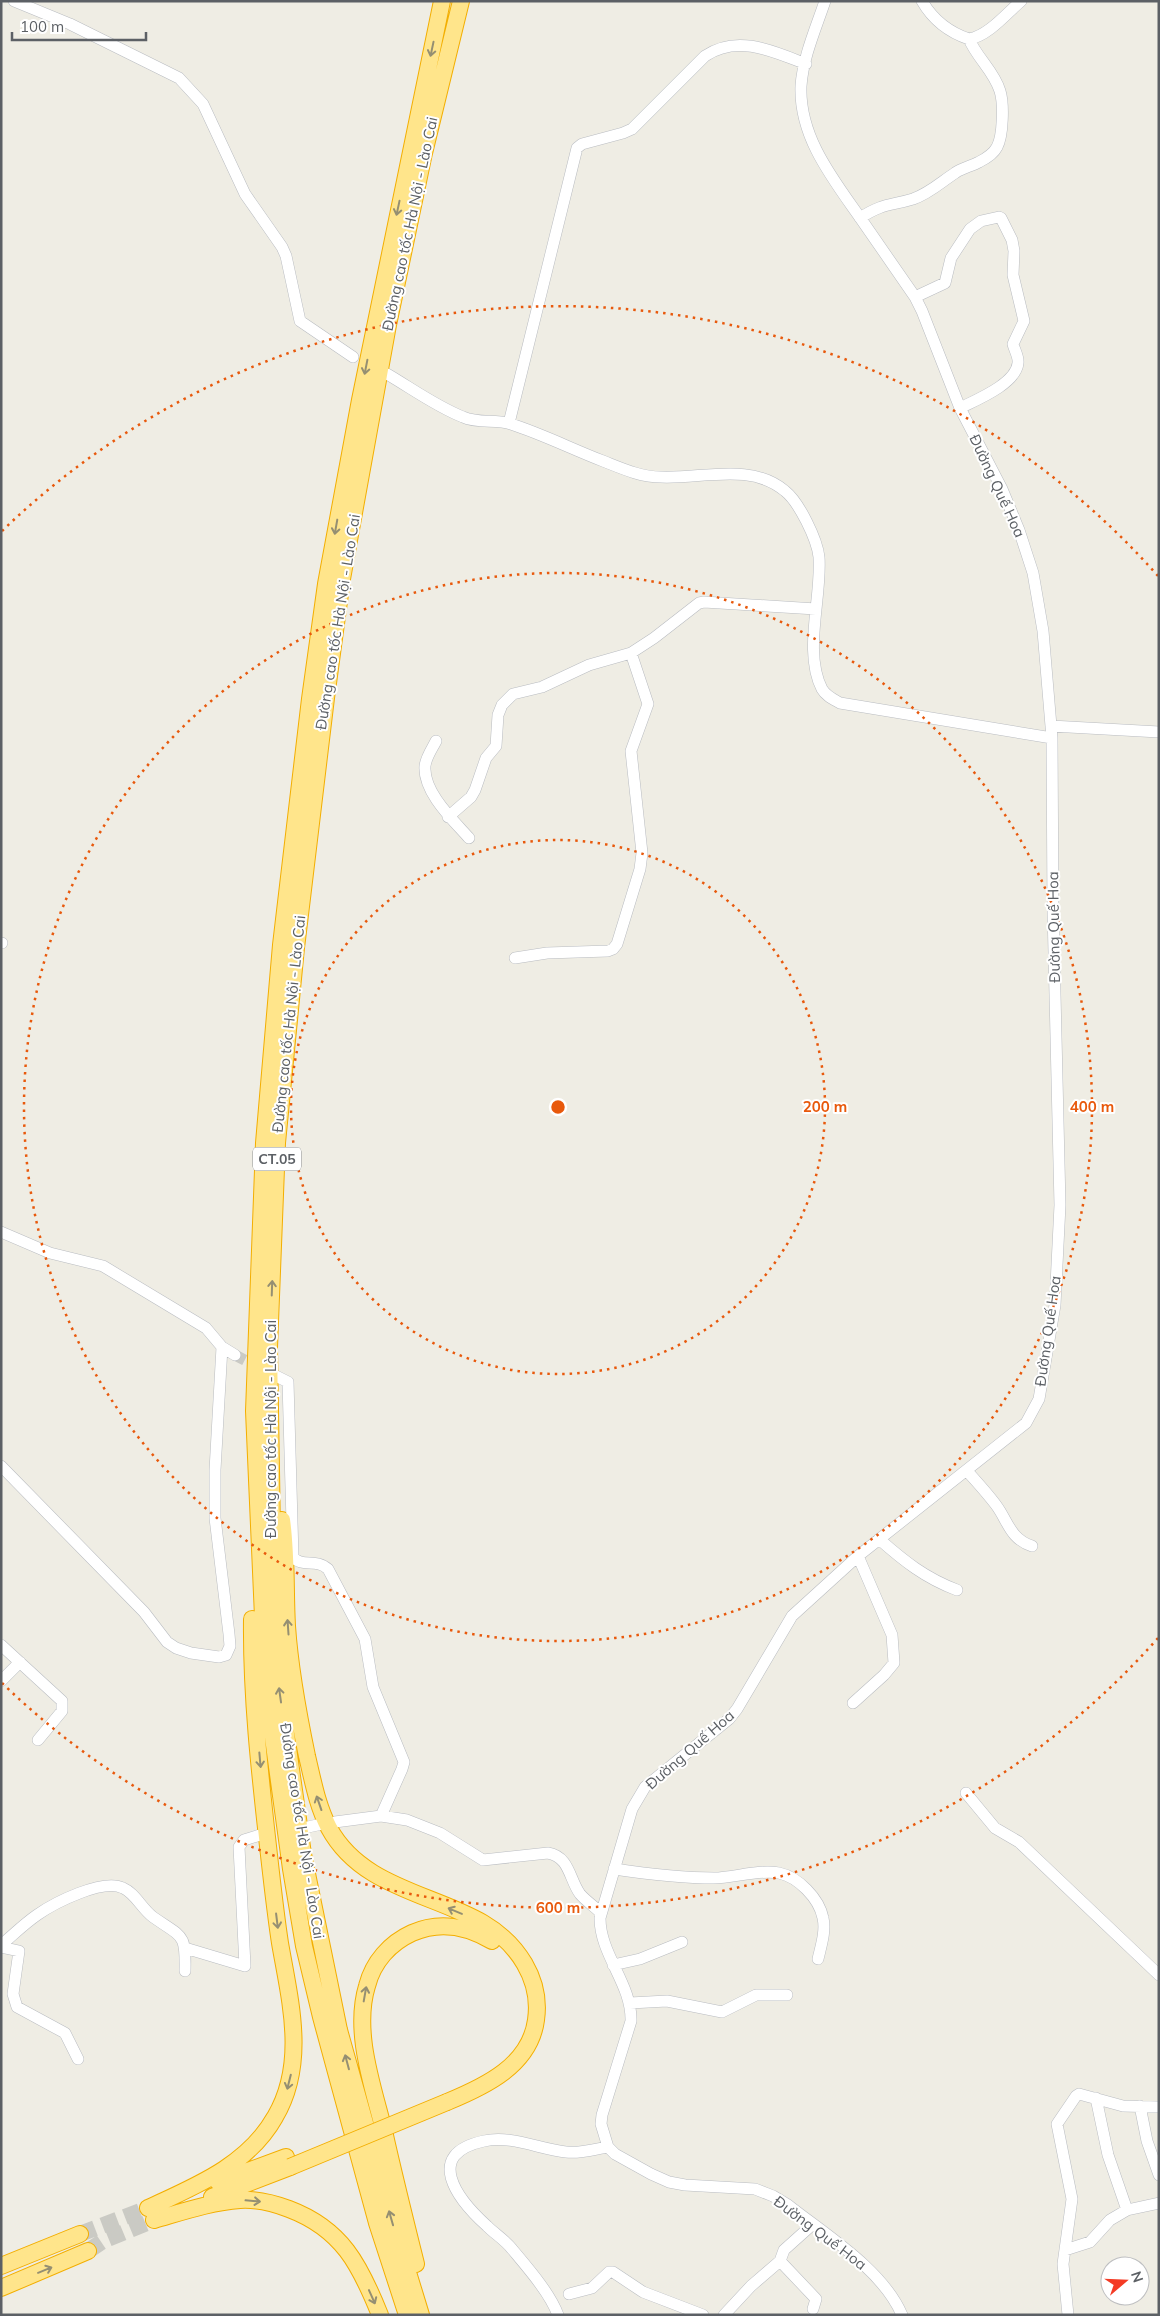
<svg xmlns="http://www.w3.org/2000/svg" width="1160" height="2316" font-family="Mulish,sans-serif">
	<style>
		.lines { fill: none; stroke-linecap: round; stroke-linejoin: round }
		.minor-tunnel { stroke: #cacac4; stroke-width: 11; stroke-dasharray: 11 5.5; stroke-linecap: butt }
		.highway-tunnel { stroke: #cacac4; stroke-width: 16; stroke-dasharray: 16 8; stroke-linecap: butt }
		.minor-casing { stroke: #b9bcc1; stroke-width: 12 }
		.highway-casing { stroke: #f3ae00; stroke-width: 18 }
		.minor { stroke: #fff; stroke-width: 11 }
		.highway { stroke: #ffe58b; stroke-width: 16 }
		.highway-bridge-casing { stroke: #f3ae00; stroke-width: 18; stroke-linecap: butt }
		.highway-bridge { stroke: #ffe58b; stroke-width: 16 }
		.oneway { stroke: #958f72 }
		.ring { fill: none; stroke: #e8590c; stroke-width: 2.5; stroke-dasharray: 2.5 5 }
		.labels { text-anchor: middle; stroke-width: 4; stroke-linejoin: round; paint-order: stroke }
		.shield { fill: #fff; stroke: #8d9093; stroke-width: 1 }
		.shield-label { font-size: 14px; font-weight: bold; fill: #5c6065 }
		.street-label { font-size: 15px; fill: #5c6065; stroke: #fff }
		.centre { fill: #e8590c; stroke: #fff; stroke-width: 2.5 }
		.ring-label { font-size: 15px; text-anchor: middle; font-weight: bold; fill: #e8590c; stroke: #fff; stroke-width: 4; stroke-linejoin: round; paint-order: stroke }
	</style>
	<rect width="100%" height="100%" fill="#efede4"/>
	<g class="lines">
		<path class="minor-tunnel" d="M235,1355L260,1368"/>
		<path class="highway-tunnel" d="M80,2234L148,2208
			M88,2251L103,2241L154,2220"/>
		<defs>
			<path id="minor" d="M14,1L70,24L179,78L203,104L245,194L282,247L286,256L300,321L353,357
				M825,1C816,28 803,57 801,86C799,137 833,179 861,219C879,245 897,271 915,297L922,311L960,408L1002,489L1019,530L1033,573L1043,631L1052,738L1053,910L1060,1205L1055,1305L1039,1399L1026,1423L858,1556L792,1616L737,1709L729,1719L645,1787L632,1809L600,1918C600,1955 632,1984 631,2021L602,2115L601,2124L608,2147L615,2154L651,2174L669,2182L685,2185L755,2189L773,2196L788,2205C826,2235 883,2270 902,2315
				M922,1C933,20 948,32 969,39C988,36 1006,14 1021,1
				M860,218C883,203 890,206 913,199C930,193 941,182 955,173C962,168 972,166 979,162C985,159 994,153 997,147C1003,136 1004,104 1000,91C994,71 977,58 969,39
				M915,297L945,283L951,258L970,229L981,221L999,217L1001,218L1012,240L1014,251L1013,275L1024,321L1013,344C1014,349 1019,357 1018,363C1016,384 976,400 960,408
				M387,374C411,388 437,407 463,417C478,424 496,419 511,424C542,434 572,449 603,461C621,468 640,477 661,477C702,479 751,462 785,491C799,502 817,539 819,557C822,597 803,652 822,689C826,696 833,699 840,703L1052,738
				M509,423L577,148L582,144L623,133L632,129L705,56C737,34 773,51 806,64
				M1051,726L1159,732
				M436,741C432,749 426,757 425,766C423,792 453,820 469,838
				M448,817L471,797L475,790L486,758L496,746L498,715L502,705L513,694L542,687L589,665L631,653L654,638L699,603L704,602L816,609
				M1,943H2
				M515,958L547,953L608,951L613,949L617,944L640,869L642,853L631,751L648,704L631,653
				M1,1232L50,1253L103,1266L206,1328L222,1347L235,1355
				M270,1373L288,1382L293,1557C302,1568 316,1558 328,1569L365,1639L373,1687L404,1762L402,1769L381,1816
				M1,1466L144,1612L167,1642L176,1648L191,1653L219,1657L226,1655L230,1646L229,1634L215,1518V1470L222,1347
				M967,1471C977,1482 987,1493 996,1505C1008,1521 1010,1539 1032,1546
				M879,1539C904,1561 925,1578 957,1590
				M1,1645L62,1701V1711L38,1740
				M1,1681L20,1662
				M853,1703L884,1675L894,1663L892,1635L858,1556
				M966,1793L995,1828L1019,1842L1159,1975
				M335,1822L381,1816L407,1820L440,1833L483,1860L548,1853C570,1857 569,1879 580,1894C586,1901 595,1907 601,1913
				M308,1827L322,1824
				M614,1869C648,1874 680,1878 714,1878C733,1878 760,1869 779,1873C798,1877 819,1898 823,1918C826,1931 821,1946 818,1959
				M1,1945C13,1935 24,1924 37,1915C54,1903 103,1878 123,1888C135,1893 142,1909 153,1917C183,1938 186,1933 185,1971
				M1,1947L19,1951L13,1994L17,2007L65,2033L78,2059
				M185,1948L245,1966L239,1847L244,1840L260,1835
				M613,1965L640,1959L682,1942
				M630,2003L667,2001L722,2012L756,1995H787
				M1096,2098L1108,2155L1127,2210
				M1140,2106L1147,2141L1159,2175
				M813,2224L784,2250L780,2261L816,2299L813,2309
				M1065,2250L1090,2242L1110,2220L1127,2210L1159,2203
				M569,2294L592,2288L609,2272H613L643,2292L703,2315
				M558,2315C550,2293 527,2267 512,2249C505,2240 495,2234 487,2226C457,2199 423,2154 484,2141C511,2135 539,2149 566,2152C580,2154 595,2149 608,2147
				M724,2315L751,2286L780,2261
				M1068,2315L1063,2264L1072,2199L1057,2124L1076,2096L1079,2094L1123,2106L1159,2107"/>
			<path id="highway" d="M282,1520C287,1555 285,1591 287,1626C290,1670 298,1713 307,1756C313,1781 317,1805 329,1828C361,1887 431,1893 483,1923C517,1943 542,1979 536,2020C530,2065 486,2086 447,2102
				M218,2182L286,2157
				M212,2197L290,2167
				M148,2208C196,2186 248,2165 275,2117C307,2063 290,2001 280,1943C276,1917 273,1890 270,1864C261,1783 251,1700 252,1619
				M154,2220C182,2212 211,2202 240,2200C256,2199 273,2203 289,2209C342,2229 360,2265 380,2315
				M416,2264C405,2220 394,2176 384,2131C373,2086 353,2032 367,1986C373,1962 390,1943 412,1933C439,1921 467,1926 492,1941
				M1,2266L80,2234
				M1,2288L88,2251
				M407,2315L377,2223L321,2017L304,1946L291,1869L266,1686L254,1411L264,1143L281,945L310,699L326,584L360,400L442,1
				M421,2315L392,2220L339,2030L303,1854L279,1684L273,1593L269,1348L277,1143L296,948L326,698L342,579L388,325L424,153L461,1"/>
		</defs>
		<use href="#minor" class="minor-casing"/>
		<use href="#highway" class="highway-casing"/>
		<use href="#minor" class="minor"/>
		<use href="#highway" class="highway"/>
		<defs>
			<path id="highway-bridge" d="M290,2167L447,2102"/>
		</defs>
		<use href="#highway-bridge" class="highway-bridge-casing"/>
		<use href="#highway-bridge" class="highway-bridge"/>
	</g>
	<defs><path id="oneway-shaft" d="M-6 0H5M1.5-3L5.5 0L1.5 3" fill="none" stroke-width="1.6" stroke-linecap="round" stroke-linejoin="round" transform="scale(1.25)"/></defs>
	<g class="oneway">
		<use href="#oneway-shaft" transform="translate(432 49) rotate(102)"/>
		<use href="#oneway-shaft" transform="translate(398 208) rotate(102)"/>
		<use href="#oneway-shaft" transform="translate(366 367) rotate(101)"/>
		<use href="#oneway-shaft" transform="translate(336 527) rotate(100)"/>
		<use href="#oneway-shaft" transform="translate(272 1288) rotate(-88)"/>
		<use href="#oneway-shaft" transform="translate(288 1627) rotate(-94)"/>
		<use href="#oneway-shaft" transform="translate(280 1695) rotate(-98)"/>
		<use href="#oneway-shaft" transform="translate(260 1760) rotate(85)"/>
		<use href="#oneway-shaft" transform="translate(319 1803) rotate(-109)"/>
		<use href="#oneway-shaft" transform="translate(455 1911) rotate(-157)"/>
		<use href="#oneway-shaft" transform="translate(277 1921) rotate(83)"/>
		<use href="#oneway-shaft" transform="translate(365 1994) rotate(-80)"/>
		<use href="#oneway-shaft" transform="translate(347 2062) rotate(-105)"/>
		<use href="#oneway-shaft" transform="translate(289 2082) rotate(104)"/>
		<use href="#oneway-shaft" transform="translate(253 2201) rotate(5)"/>
		<use href="#oneway-shaft" transform="translate(391 2218) rotate(-106)"/>
		<use href="#oneway-shaft" transform="translate(45 2270) rotate(-22)"/>
		<use href="#oneway-shaft" transform="translate(372 2297) rotate(66)"/>
	</g>
	<g class="ring">
		<circle cx="558" cy="1107" r="267"/>
		<circle cx="558" cy="1107" r="534"/>
		<path d="M1158 1638A801 801 0 0 1 2 1683M2 531A801 801 0 0 1 1158 576"/>
	</g>
	<g class="labels">
		<rect class="shield" x="253" y="1147.5" width="48" height="23" rx="4"/>
		<g class="shield-label">
			<text x="277" y="1164">CT.05</text>
		</g>
		<g class="street-label">
			<text transform="translate(410 224) rotate(-78)" y="5">Đường cao tốc Hà Nội - Lào Cai</text>
			<text transform="translate(997 486) rotate(65)" y="5">Đường Quế Hoa</text>
			<text transform="translate(338 622) rotate(-81)" y="5">Đường cao tốc Hà Nội - Lào Cai</text>
			<text transform="translate(1054 927) rotate(-91)" y="5">Đường Quế Hoa</text>
			<text transform="translate(289 1024) rotate(-84)" y="5">Đường cao tốc Hà Nội - Lào Cai</text>
			<text transform="translate(1048 1331) rotate(-82)" y="5">Đường Quế Hoa</text>
			<text transform="translate(271 1429) rotate(-90)" y="5">Đường cao tốc Hà Nội - Lào Cai</text>
			<text transform="translate(690 1750) rotate(-41)" y="5">Đường Quế Hoa</text>
			<text transform="translate(302 1831) rotate(81)" y="5">Đường cao tốc Hà Nội - Lào Cai</text>
			<text transform="translate(820 2233) rotate(37)" y="5">Đường Quế Hoa</text>
		</g>
	</g>
	<circle cx="558" cy="1107" r="8" class="centre"/>
	<g class="ring-label">
		<text x="825" y="1112">200 m</text>
		<text x="1092" y="1112">400 m</text>
		<text x="558" y="1913">600 m</text>
	</g>
	<rect width="1160" height="2316" fill="none" stroke="#5c6065" stroke-width="5"/>
	<g transform="translate(1125 2281) rotate(71)"><circle r="24" fill="#ffffff" stroke="#bebfc1"/>
	<path d="M0-4L9 19L0 12L-9 19Z" fill="#f43b25"/>
	<text y="-8" font-size="14" font-weight="bold" text-anchor="middle" fill="#5c6065">N</text>
	</g>
	<path d="M12 32v8h134v-8" fill="none" stroke="#5c6065" stroke-width="2.5"/>
	<text x="20" y="32" font-size="15" fill="#5c6065" stroke="#ffffff" stroke-width="4" paint-order="stroke">100 m</text>
</svg>
